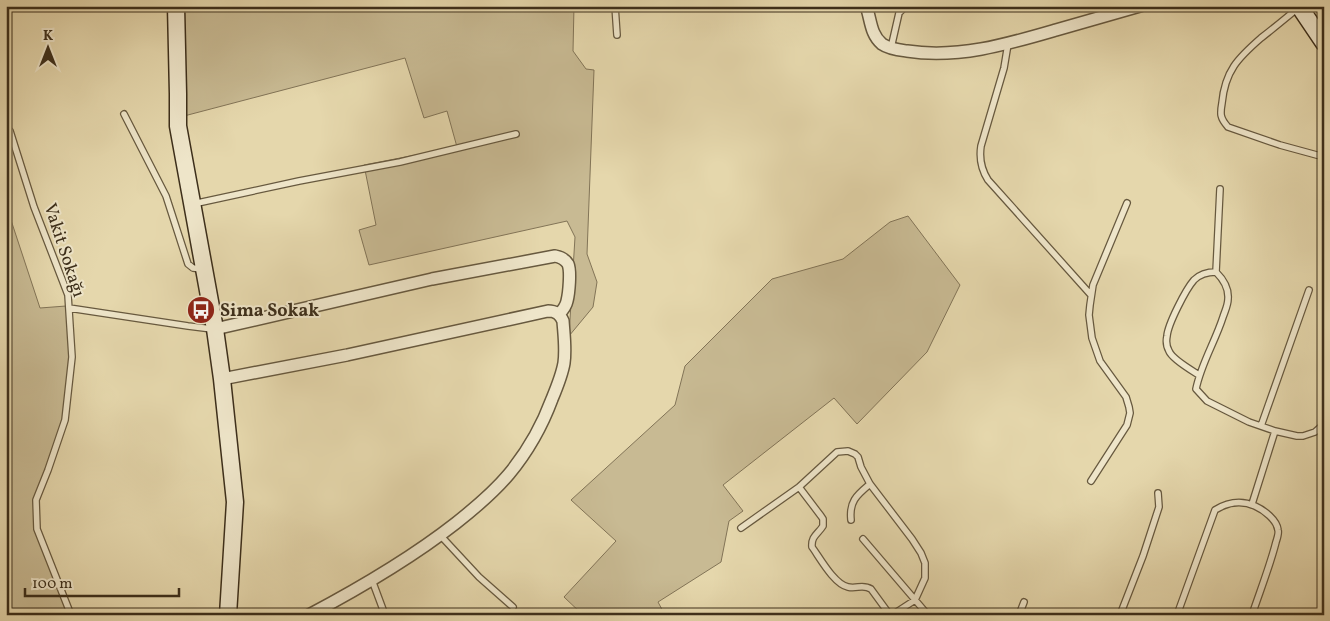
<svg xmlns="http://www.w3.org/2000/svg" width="1330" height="621" font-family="Vollkorn,serif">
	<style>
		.green { fill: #c8ba93; stroke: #827457 }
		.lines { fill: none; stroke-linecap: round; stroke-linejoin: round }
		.lane-casing { stroke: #67593f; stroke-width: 8 }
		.street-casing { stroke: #67593f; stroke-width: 14 }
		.secondary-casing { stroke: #3d2f1b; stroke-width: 19 }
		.lane { stroke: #eee5c9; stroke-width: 5.5 }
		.street { stroke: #eee5c9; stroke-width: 11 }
		.secondary { stroke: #eee5c9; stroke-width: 16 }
		.labels { text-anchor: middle; stroke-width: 4; stroke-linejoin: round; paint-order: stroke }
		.street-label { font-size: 18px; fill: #3d2f1b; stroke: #eee5c9 }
		.poi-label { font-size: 18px; font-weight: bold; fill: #3d2f1b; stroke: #eee5c9; text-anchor: start }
	</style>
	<rect width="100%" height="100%" fill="#e5d7ac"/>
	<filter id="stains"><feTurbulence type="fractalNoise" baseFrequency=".004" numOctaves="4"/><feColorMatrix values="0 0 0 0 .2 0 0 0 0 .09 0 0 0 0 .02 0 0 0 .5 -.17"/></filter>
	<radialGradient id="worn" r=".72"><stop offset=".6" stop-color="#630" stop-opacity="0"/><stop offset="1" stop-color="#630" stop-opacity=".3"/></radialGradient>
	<path class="green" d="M181,6H574L573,51L586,69L594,70L587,254L597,282L593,307L569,336L575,237L567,221L369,265L359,230L376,225L364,165L457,147L447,111L424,118L405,58L184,116Z
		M6,205L40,308L66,306L72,357L63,421L38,505L39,537L69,615H6Z
		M908,216L960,285L927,352L857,424L834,398L723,485L743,511L729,521L721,562L658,602L665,615H583L564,597L616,541L571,500L675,405L685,366L772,279L843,259L890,222Z"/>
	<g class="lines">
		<defs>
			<path id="lane" d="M615,6L617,35
				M1298,8C1286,18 1274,28 1261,38C1238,58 1225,71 1222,103C1220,114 1220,118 1228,127L1280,145L1324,157
				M1008,44L1004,68L981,146C979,159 981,169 988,180L1091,295
				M891,48L899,13L906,6
				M124,114L166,196L188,264L193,268L202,269
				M6,127L10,131L34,207L68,295L72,357L65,420L48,470L36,500L37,529L71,615
				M193,204L299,181L400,162L516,134
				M1216,272L1220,189
				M69,308L188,326L212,329
				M1199,375C1191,370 1172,359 1169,351C1166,346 1166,341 1167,336C1168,324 1186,289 1194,280C1200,274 1208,272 1216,272C1223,279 1229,288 1228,299C1228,305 1225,311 1223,317C1215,342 1201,364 1196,389L1207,401L1249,422L1275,431L1297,436H1303L1315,432L1324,424
				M1261,426L1309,290
				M1091,481L1127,425L1130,413L1129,407L1126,397L1100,361L1092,338L1089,315L1090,305L1093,285L1127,203
				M799,487L821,516L823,519V526C818,534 811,536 812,547C820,558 834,584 848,587C857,589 863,584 871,589L890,615
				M1252,504L1275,431
				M851,520C849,501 857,495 870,484
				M741,528L799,487L837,452L848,451L855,454L858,457L861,467L870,484L912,539L921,553L925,563V578L915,600L892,615
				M440,535L479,577L513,607
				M863,539L928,615
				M372,580L385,615
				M1019,615L1024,602
				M1120,615L1143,556L1159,507L1158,493
				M1177,615L1215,510C1228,502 1241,500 1255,506C1264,510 1277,520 1278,530C1279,533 1277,539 1276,542C1270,566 1260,591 1252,615"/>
			<path id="street" d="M866,6C871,19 870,34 882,44C889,49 899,50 907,51C958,59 1008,44 1056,30C1084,22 1112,14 1140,6
				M215,329L432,279L555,256C560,257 565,259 568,264C571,271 569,293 567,301C566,306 563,310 559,314
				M222,379L347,355L548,311C556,311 560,314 563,321C564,335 566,349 564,363C562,375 557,387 552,399C542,426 528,451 509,474C494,492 475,508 456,523C410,559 360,588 309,615"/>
			<path id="secondary" d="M176,6L178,94V126L215,329L222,379L235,502L228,615
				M1299,6L1324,43"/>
		</defs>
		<use href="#lane" class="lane-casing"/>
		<use href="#street" class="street-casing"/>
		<use href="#secondary" class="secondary-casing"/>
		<use href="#lane" class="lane"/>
		<use href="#street" class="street"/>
		<use href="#secondary" class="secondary"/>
	</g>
	<defs>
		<symbol id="bus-disc" viewBox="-11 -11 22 22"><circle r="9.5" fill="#8f2418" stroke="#eee5c9"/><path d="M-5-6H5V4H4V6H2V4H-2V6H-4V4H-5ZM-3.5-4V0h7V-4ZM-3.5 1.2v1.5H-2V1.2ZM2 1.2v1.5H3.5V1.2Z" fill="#fff"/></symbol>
	</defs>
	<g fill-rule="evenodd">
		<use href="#bus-disc" x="185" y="294" width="32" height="32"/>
	</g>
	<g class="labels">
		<g class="street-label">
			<text transform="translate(65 250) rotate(72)" y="6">Vakit Sokağı</text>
		</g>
		<g class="poi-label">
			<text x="220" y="316">Sima Sokak</text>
		</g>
	</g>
	<rect width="1330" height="621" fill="none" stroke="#e5d7ac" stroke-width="25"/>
	<rect x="8" y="8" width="1315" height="606" fill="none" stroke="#3d2f1b" stroke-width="2.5"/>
	<rect x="12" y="12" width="1305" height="596" fill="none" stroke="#3d2f1b"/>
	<g transform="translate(48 48)" stroke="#eee5c9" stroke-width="4" paint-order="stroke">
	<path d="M0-4L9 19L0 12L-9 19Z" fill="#3d2f1b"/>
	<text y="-8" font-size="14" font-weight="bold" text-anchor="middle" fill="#3d2f1b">K</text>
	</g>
	<path d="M25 588v8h154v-8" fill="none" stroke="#3d2f1b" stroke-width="2.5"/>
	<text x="32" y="588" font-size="15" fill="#3d2f1b" stroke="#eee5c9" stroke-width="4" paint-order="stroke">100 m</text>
	<rect width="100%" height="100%" filter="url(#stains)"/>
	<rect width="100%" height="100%" fill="url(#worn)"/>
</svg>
